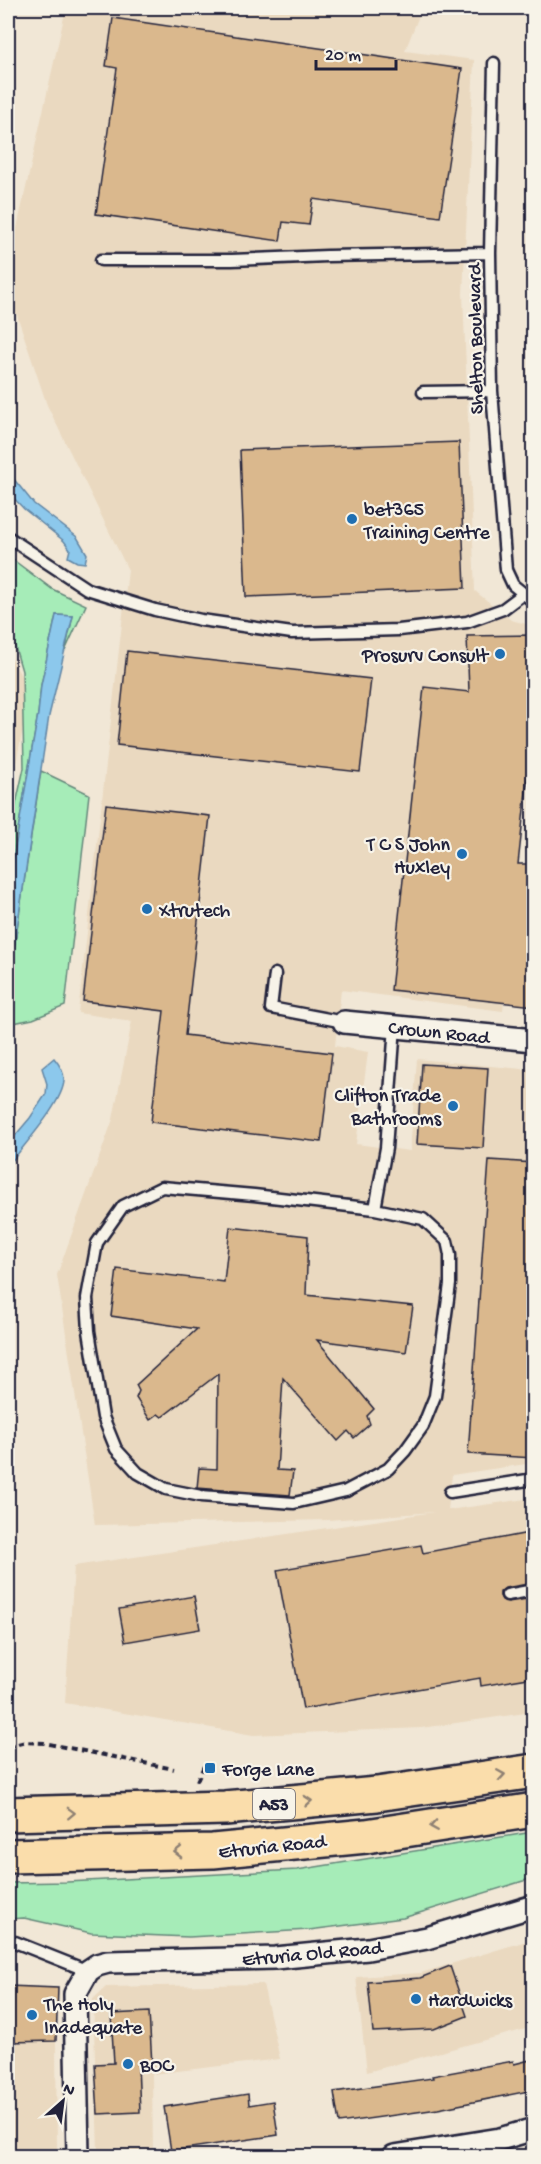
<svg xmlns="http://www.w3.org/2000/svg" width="541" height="2164" font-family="'Gochi Hand',sans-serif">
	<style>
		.built { fill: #ead9c0 }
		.green { fill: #a6ecb8; stroke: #64877a; stroke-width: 1.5 }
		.water { fill: #8cc8ec; stroke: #6286a5; stroke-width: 1.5 }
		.building { fill: #dab88d; stroke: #22223b; stroke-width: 1.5 }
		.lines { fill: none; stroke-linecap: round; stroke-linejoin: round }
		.lane-casing { stroke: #22223b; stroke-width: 15 }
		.street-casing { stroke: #22223b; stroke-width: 26 }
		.highway-casing { stroke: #22223b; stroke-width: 38 }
		.path { stroke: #22223b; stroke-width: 4; stroke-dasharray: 6 4.5; stroke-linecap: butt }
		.lane { stroke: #f7f3e8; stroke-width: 10 }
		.street { stroke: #f7f3e8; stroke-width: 21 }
		.highway { stroke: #faddab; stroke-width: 33 }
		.oneway { stroke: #8e8073 }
		.poi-dot { fill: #1f6fb2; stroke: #f7f3e8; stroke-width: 2 }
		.labels { text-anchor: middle; stroke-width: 4.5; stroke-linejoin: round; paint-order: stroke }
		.shield { fill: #f7f3e8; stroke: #62616f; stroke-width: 1.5 }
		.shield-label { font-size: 18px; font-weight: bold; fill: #22223b }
		.street-label { font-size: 20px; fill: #22223b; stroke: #f7f3e8 }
		.poi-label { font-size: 20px; fill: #22223b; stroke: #f7f3e8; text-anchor: start }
	</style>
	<rect width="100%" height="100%" fill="#f1e7d6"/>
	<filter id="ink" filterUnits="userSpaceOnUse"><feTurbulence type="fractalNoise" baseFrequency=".0167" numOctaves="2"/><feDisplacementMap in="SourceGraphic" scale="12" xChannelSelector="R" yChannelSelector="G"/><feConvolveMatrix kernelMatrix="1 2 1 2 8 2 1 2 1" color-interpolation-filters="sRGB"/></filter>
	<g filter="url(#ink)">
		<path class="built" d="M66,8H422L405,51L474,60L463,294L475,591L511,620L534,626L533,719L503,1011L341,990L335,1046L368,1052L356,1144L410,1151L417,1059L533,1070V1463L452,1475L448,1510L533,1498V1712L421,1728L253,1735L65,1703L74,1566L434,1512L328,1520L95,1525L57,1275L113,1119L132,1021L78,1013L128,570L47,405L13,303L17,228Z
			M8,652L30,692L8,804Z
			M533,1939V2027L367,2072L356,1977L421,1973Z
			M263,1984L280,2059L152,2074L153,2156H103L98,2152L93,1999L106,1987Z
			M8,1986L58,1988L56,2041L57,2152L8,2154Z"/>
		<path class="green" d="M8,556L52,589L86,605L65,651L73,616L56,615L41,685L38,714L8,889V840L24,768L22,671L8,623Z
			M41,771L89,794L65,1006L33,1019L8,1024V988Z
			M533,1832V1878L403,1918L309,1930L189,1937L91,1933L24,1918L8,1919V1883L67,1882L297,1870Z"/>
		<path class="water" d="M8,472L34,504L77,537L87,554L85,563L77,562L68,557L70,549L64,541L24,509L8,492Z
			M56,615L73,616L49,716L8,988V889L38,714L41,685Z
			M54,1058C59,1064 64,1071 64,1079C65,1101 22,1147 8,1166V1144L30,1118L46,1094L47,1084L42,1068Z"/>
		<path class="building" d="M113,18L462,69L440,217L313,199L309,225L283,222L280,241L96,214L117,68L106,66Z
			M459,442L465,588L246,597L240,450Z
			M534,635V719L518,864H534V1006L391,990L424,687L469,692L467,636Z
			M127,651L371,679L360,772L117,745Z
			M106,804L210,816L185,1035L332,1053L321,1142L151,1122L164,1011L83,1001Z
			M422,1064L488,1068L483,1148L417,1144Z
			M489,1160L534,1163V1458L468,1454Z
			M230,1227L308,1236L306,1295L413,1306L406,1352L317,1340L374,1409L367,1416L370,1424L354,1438L348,1431L338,1441L283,1378L277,1470L293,1471L290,1495L197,1488L199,1468L217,1469L218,1374L162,1417L158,1414L150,1420L136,1398L139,1391L136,1385L197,1329L111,1316L117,1269L224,1282Z
			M534,1532V1583L505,1588L500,1592V1596L502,1600L508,1602L534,1598V1677L481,1686L480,1678L303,1709L277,1570L421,1545L423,1553Z
			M194,1596L200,1629L125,1642L119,1609Z
			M450,1966L467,2016L434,2029L373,2032L368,1982L420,1978Z
			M8,1986L58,1988L56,2041L8,2042Z
			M149,2012L152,2065H138L140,2112L98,2114L95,2064L114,2063L111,2014Z
			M534,2059V2090L438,2109L339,2123L334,2092L433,2078L432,2076L513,2061L514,2064Z
			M248,2094L249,2105L273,2101L278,2135L171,2151L164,2107Z"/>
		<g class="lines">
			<defs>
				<path id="lane" d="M494,63L490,253L492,391L506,570L513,585L534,602
					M101,260H232L327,256L490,253
					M423,392L492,391
					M8,537L87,589L155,610L201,620L292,633L399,630L467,622L503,609L523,594
					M275,974L271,1008L344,1022
					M375,1209L254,1195L162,1187L123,1206L97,1243L87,1298L89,1331L103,1417L116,1449L138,1473L166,1489L201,1496L294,1503L346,1491L388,1469L405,1451L423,1426L435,1396L450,1284V1255L447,1241L423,1219L375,1209L386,1148L395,1026
					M450,1492L534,1479
					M507,1595L534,1590
					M8,1942H15L88,1971"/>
				<path id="street" d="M344,1022L534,1040
					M78,2156L75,1994L88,1971L97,1965L108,1962L275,1958L368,1949L427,1938L534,1906
					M394,2156L500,2139L534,2129"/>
				<path id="highway" d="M8,1814L225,1808L377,1794L534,1771
					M8,1856L213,1851L366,1836L534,1810"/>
			</defs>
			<use href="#lane" class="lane-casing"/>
			<use href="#street" class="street-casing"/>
			<use href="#highway" class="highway-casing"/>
			<path class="path" d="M8,1747L25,1742L44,1743L174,1769
				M197,1781L204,1766"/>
			<use href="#lane" class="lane"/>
			<use href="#street" class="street"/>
			<use href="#highway" class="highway"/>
		</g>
		<defs><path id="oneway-chevron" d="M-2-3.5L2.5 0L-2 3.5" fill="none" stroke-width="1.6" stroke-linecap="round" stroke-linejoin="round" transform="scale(1.5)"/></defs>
		<g class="oneway">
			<use href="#oneway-chevron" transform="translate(501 1775) rotate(-9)"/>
			<use href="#oneway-chevron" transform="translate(308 1801) rotate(-5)"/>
			<use href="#oneway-chevron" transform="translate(71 1813) rotate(-2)"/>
			<use href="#oneway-chevron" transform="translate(434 1826) rotate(171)"/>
			<use href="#oneway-chevron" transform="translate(178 1852) rotate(179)"/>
		</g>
	</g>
	<g class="poi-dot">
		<circle cx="352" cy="519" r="6"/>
		<circle cx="500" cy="654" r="6"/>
		<circle cx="462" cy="854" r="6"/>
		<circle cx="147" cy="909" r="6"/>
		<circle cx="453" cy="1106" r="6"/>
		<rect x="204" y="1762" width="12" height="12" rx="3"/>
		<circle cx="416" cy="1999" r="6"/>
		<circle cx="32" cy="2015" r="6"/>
		<circle cx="128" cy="2064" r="6"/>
	</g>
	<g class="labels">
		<rect class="shield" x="253" y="1789" width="42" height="30" rx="4.5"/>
		<g class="shield-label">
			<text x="274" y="1810">A53</text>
		</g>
		<g class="street-label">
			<text transform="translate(474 339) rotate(-91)" y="7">Shelton Boulevard</text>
			<text transform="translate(439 1031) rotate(6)" y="7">Crown Road</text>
			<text transform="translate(272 1845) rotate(-6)" y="7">Etruria Road</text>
			<text transform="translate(312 1952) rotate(-5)" y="7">Etruria Old Road</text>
		</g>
		<g class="poi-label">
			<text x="364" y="515">bet365<tspan x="364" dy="23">Training Centre</tspan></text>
			<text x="488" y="661" text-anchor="end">Prosurv Consult</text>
			<text x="450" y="850" text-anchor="end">T C S John<tspan x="450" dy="23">Huxley</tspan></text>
			<text x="159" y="916">Xtrutech</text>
			<text x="441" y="1101" text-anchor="end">Clifton Trade<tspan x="441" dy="23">Bathrooms</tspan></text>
			<text x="222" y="1775">Forge Lane</text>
			<text x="428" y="2006">Hardwicks</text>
			<text x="44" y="2010">The Holy<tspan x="44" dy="23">Inadequate</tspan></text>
			<text x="140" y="2071">BOC</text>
		</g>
	</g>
	<rect width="541" height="2164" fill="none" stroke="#f7f3e8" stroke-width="30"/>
	<rect x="15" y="15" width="511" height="2134" fill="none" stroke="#22223b" stroke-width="2" filter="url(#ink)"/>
	<g transform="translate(63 2101) rotate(28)" stroke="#f7f3e8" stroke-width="4.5" paint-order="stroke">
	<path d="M0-4.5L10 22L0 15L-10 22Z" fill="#22223b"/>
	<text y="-9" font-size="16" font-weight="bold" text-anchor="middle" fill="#22223b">N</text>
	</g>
	<path d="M316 60v9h80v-9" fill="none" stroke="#22223b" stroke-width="3"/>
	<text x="325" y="60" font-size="18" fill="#22223b" stroke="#f7f3e8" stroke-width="4.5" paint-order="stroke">20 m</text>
</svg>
